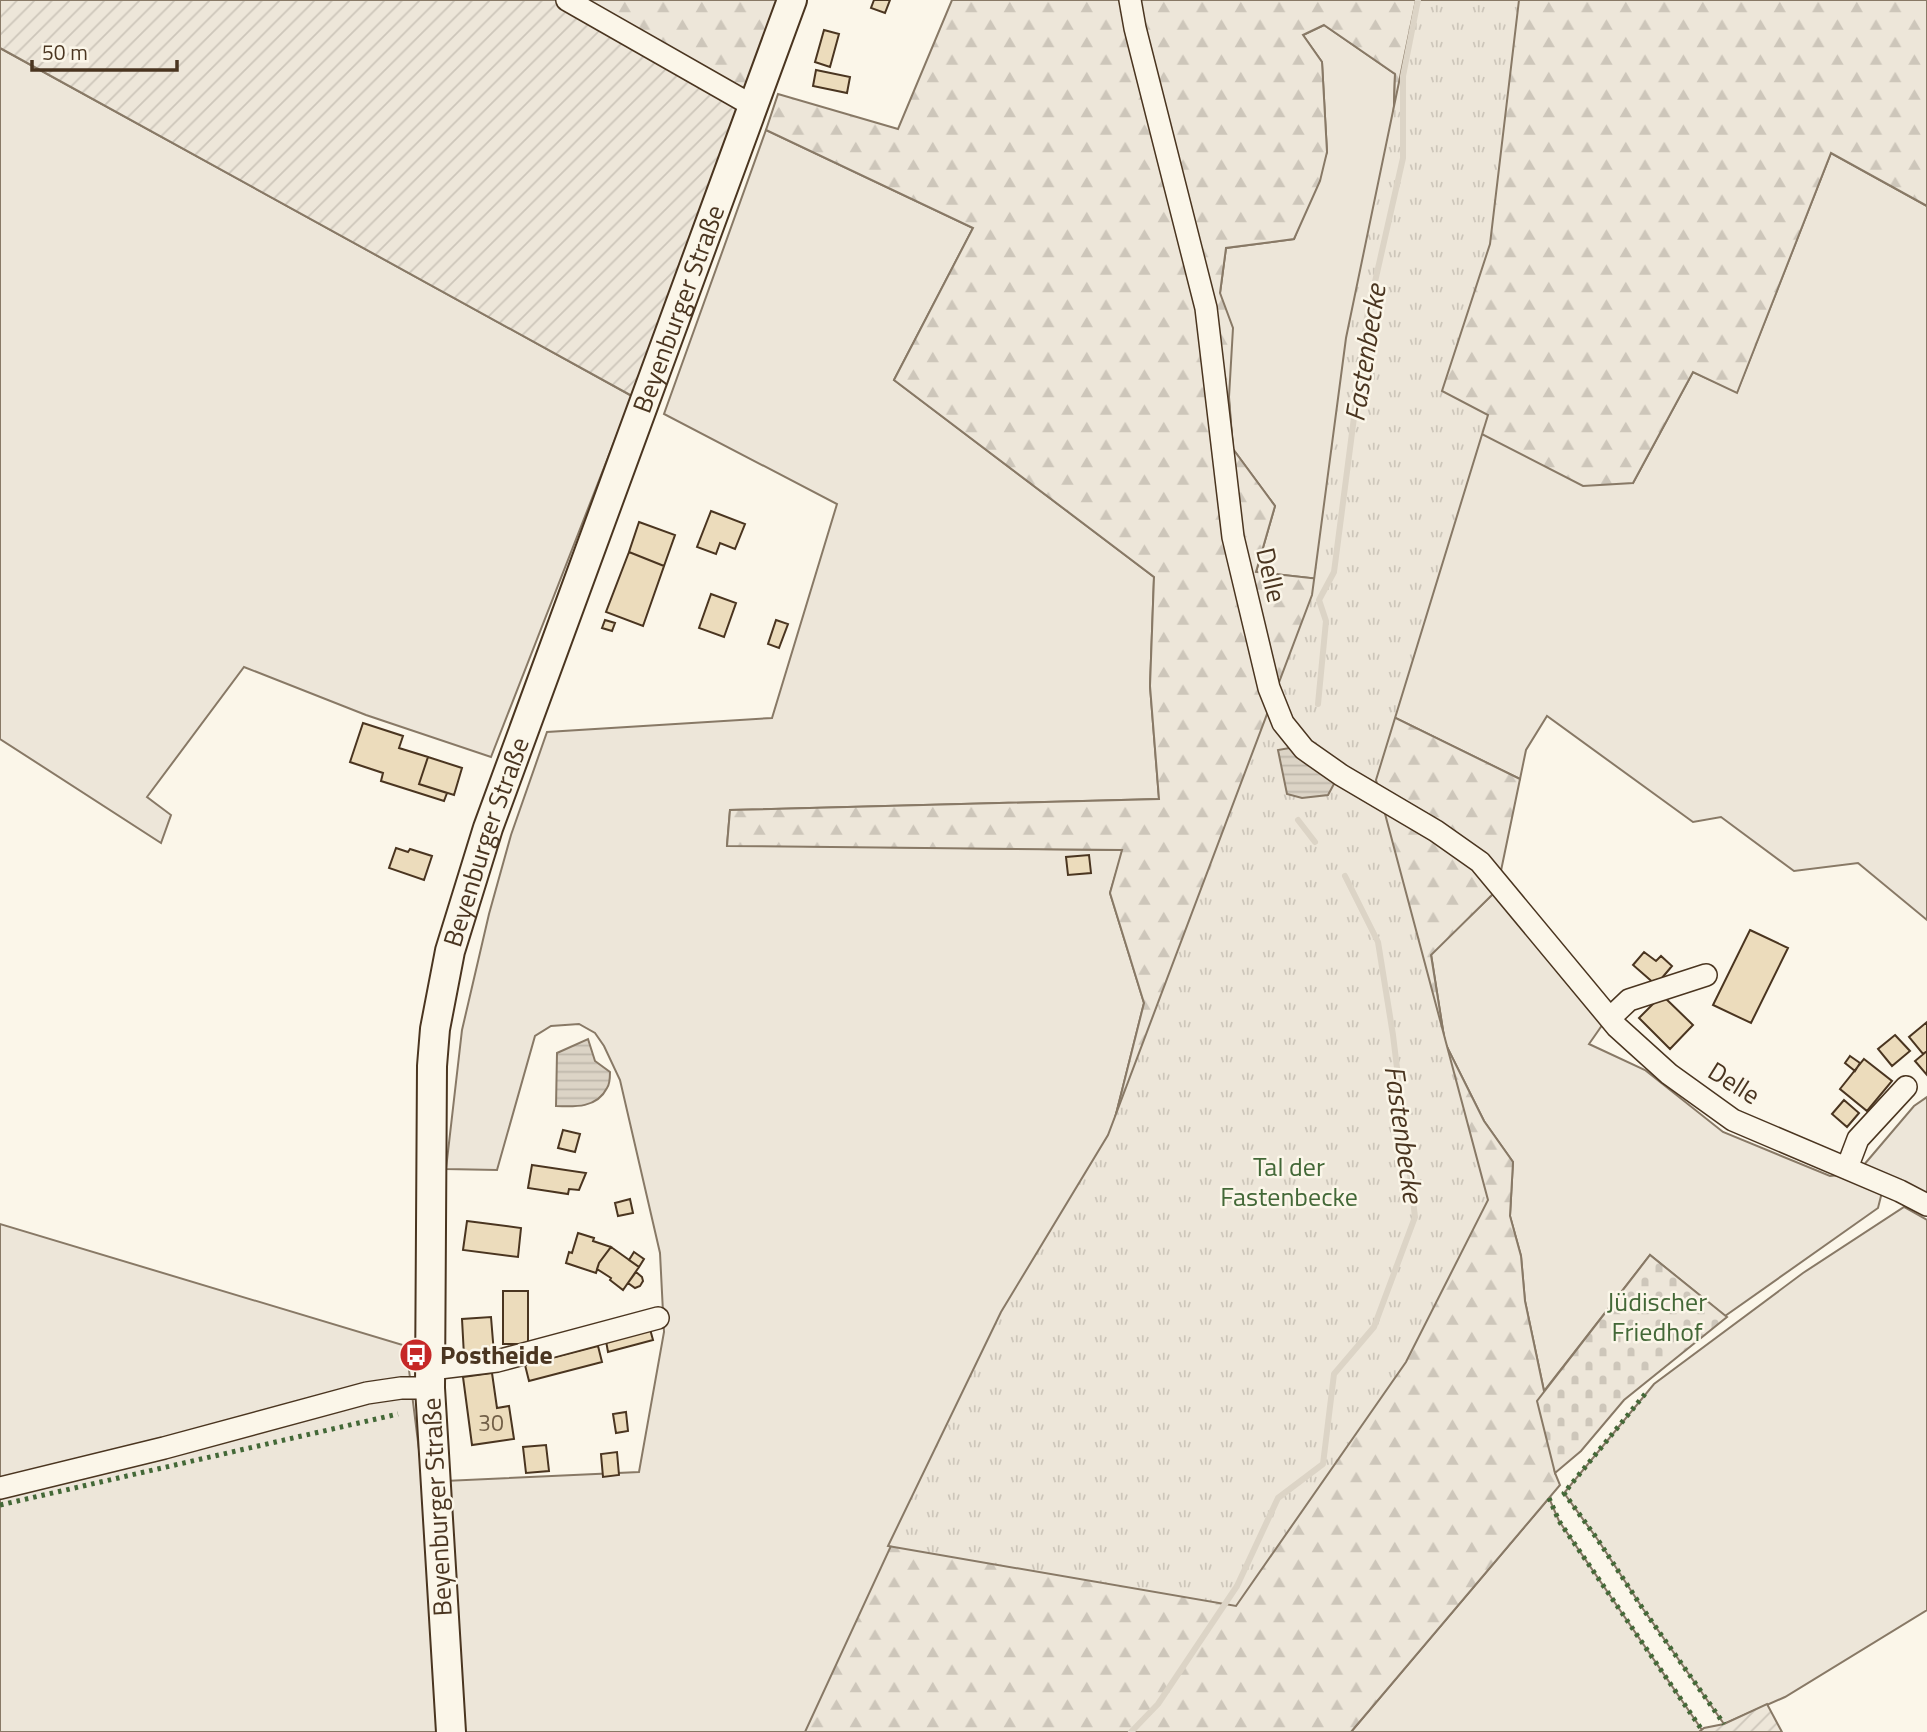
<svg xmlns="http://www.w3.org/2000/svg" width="1927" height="1732" font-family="'Titillium Web',sans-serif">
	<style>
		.grass { fill: #ede6d9; stroke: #887966; stroke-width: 2 }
		.forest { fill: url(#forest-firs); stroke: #887966; stroke-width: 2; fill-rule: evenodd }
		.cemetery { fill: url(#cemetery-stones); stroke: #887966; stroke-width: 2 }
		.park { fill: url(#park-tufts); stroke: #887966; stroke-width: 2 }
		.garden { fill: url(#garden-furrows); stroke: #887966; stroke-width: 2 }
		.water { fill: url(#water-rules); stroke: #887966; stroke-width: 2 }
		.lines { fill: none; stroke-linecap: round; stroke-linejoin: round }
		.stream { stroke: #dcd4c6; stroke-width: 6 }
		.building { fill: #ecdcbc; stroke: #4a3520; stroke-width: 2 }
		.minor-casing { stroke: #4a3520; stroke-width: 24 }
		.major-casing { stroke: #4a3520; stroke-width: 32 }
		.minor { stroke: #fbf6e9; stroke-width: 21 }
		.major { stroke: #fbf6e9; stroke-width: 28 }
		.hedge { stroke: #436837; stroke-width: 5; stroke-dasharray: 3.5 5; stroke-linecap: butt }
		.labels { text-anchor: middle; stroke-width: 5; stroke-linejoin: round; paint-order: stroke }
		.number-label { font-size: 23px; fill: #725f47 }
		.street-label { font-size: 26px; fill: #4a3520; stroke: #fbf6e9 }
		.park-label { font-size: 26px; fill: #436837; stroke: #fbf6e9 }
		.poi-label { font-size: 26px; font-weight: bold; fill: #4a3520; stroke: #fbf6e9; text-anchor: start }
		.water-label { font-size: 28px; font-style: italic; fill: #4a3520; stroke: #fbf6e9 }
	</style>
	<defs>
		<pattern id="forest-firs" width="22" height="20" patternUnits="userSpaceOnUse" patternTransform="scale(1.75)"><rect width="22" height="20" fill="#ede6d9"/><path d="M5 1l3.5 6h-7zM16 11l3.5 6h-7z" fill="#cdc6ba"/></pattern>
		<pattern id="cemetery-stones" width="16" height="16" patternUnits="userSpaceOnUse" patternTransform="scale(1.75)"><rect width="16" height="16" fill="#ede6d9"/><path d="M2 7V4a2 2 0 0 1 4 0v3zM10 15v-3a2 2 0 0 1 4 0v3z" fill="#cdc6ba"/></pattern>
		<pattern id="park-tufts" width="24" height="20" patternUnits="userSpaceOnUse" patternTransform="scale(1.75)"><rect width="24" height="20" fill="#ede6d9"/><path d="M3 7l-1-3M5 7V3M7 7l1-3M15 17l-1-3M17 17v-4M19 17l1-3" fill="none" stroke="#cdc6ba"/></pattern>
		<pattern id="garden-furrows" width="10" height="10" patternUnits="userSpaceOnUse" patternTransform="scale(1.75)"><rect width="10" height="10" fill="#ede6d9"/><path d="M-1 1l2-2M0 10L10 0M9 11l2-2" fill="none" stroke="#cdc6ba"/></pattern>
		<pattern id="water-rules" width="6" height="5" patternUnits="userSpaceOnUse" patternTransform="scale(1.75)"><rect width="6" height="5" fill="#dcd4c6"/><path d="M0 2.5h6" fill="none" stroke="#beb7aa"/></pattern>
	</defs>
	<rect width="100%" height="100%" fill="#fbf6e9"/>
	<path class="grass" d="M1324,25L1395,74L1393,136L1328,580L1256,572L1275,506L1233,449L1220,293L1226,248L1294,239L1327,152L1322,62L1303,35Z
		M0,48L632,396L491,757L366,715L244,667L147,797L171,815L161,843L0,739Z
		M766,130L973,228L894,380L1154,577L1150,686L1159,799L730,810L727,845L1123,850L1110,893L1144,1003L1108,1146L806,1732H0V1224L406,1346L423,1482L639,1472L664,1332L660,1253L620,1080L604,1046L595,1033L579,1024L551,1026L535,1036L497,1170L446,1169L462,1030L489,914L511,835L547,732L772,718L837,504L664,414Z
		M1831,153L1927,206V920L1858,863L1794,871L1721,817L1693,822L1547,716L1526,750L1520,779L1369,705L1432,408L1633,483L1693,372L1737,392Z
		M1497,890L1605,1021L1589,1044L1645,1070L1723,1132L1830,1176L1841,1175L1882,1192L1878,1208L1725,1316L1650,1255L1544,1391L1525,1301L1521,1256L1510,1216L1513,1162L1484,1121L1445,1043L1431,954Z
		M1927,1097V1208L1857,1173L1914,1106Z
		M1904,1207L1927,1220V1610L1785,1697L1724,1724L1643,1609L1598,1540L1564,1493L1654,1384L1803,1273Z
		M1549,1498L1559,1521L1702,1730L1699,1732H1351Z"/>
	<path class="forest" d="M577,0H782L748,96Z
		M952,0H1927V206L1831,153L1737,393L1693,372L1633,483L1583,486L1433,409L1369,705L1520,779L1497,890L1431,955L1445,1043L1484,1121L1513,1162L1510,1216L1521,1256L1525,1301L1544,1391L1555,1473L1560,1485L1351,1732H805L939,1442L1108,1146L1144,1003L1110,893L1122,850L727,846L730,810L1159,799L1150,686L1154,577L894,380L973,228L766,130L778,94L898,129ZM1324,25L1395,74L1393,136L1328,580L1256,572L1275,506L1233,449L1229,397L1233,328L1220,293L1226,248L1294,239L1320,181L1327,152L1322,62L1303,35Z"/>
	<path class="cemetery" d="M1650,1255L1727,1317L1624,1400L1581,1451L1555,1473L1537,1401Z"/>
	<path class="park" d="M1416,0H1519L1490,244L1442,391L1488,415L1376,780L1488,1200L1406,1362L1236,1606L888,1546L1001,1312L1108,1135L1312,595L1346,338Z"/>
	<path class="garden" d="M0,0H556L742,104L632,396L0,48Z
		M1767,1704L1782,1732H1699L1704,1728L1724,1724Z"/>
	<path class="water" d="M1295,747L1335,782L1328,795L1302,798L1287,794L1278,750Z
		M588,1039L595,1061L610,1072C610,1076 610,1084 607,1088C597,1108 575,1107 556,1106L557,1053Z"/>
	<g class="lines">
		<path class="stream" d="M1318,704L1326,621L1319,600L1334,572L1367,317L1403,158V76L1418,0
			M1298,820L1315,842
			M1131,1732L1158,1704L1237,1586L1278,1498L1323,1464L1334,1374L1374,1327L1415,1217L1393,1035L1378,942L1345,876"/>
	</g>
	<path class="building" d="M874,0H890L885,13L871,8Z
		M824,30L839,34L830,67L815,62Z
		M816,70L850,77L847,93L813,86Z
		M711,511L745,524L735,549L720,543L716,554L697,547Z
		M639,522L675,535L664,566L629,552Z
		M629,552L664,566L643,626L606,612Z
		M711,594L736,603L724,637L699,628Z
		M605,620L615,623L612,631L602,628Z
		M776,620L788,624L779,648L768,644Z
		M363,723L403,736L399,748L428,757L419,784L447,793L444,801L381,781L383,773L350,762Z
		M428,757L462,768L454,795L419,784Z
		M396,848L408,852L410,849L432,856L424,880L389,868Z
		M1089,855L1091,873L1068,875L1066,857Z
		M1750,930L1788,948L1751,1023L1713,1005Z
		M1644,952L1656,961L1661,956L1672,966L1656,985L1633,965Z
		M1662,995L1693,1025L1670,1049L1639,1018Z
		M1927,1022V1051L1923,1054L1909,1037Z
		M1895,1035L1910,1051L1892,1066L1878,1049Z
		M1927,1051V1075L1915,1061Z
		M1850,1056L1860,1063L1855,1071L1845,1063Z
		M1864,1059L1892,1081L1867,1111L1840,1089Z
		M1844,1100L1859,1113L1847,1127L1832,1114Z
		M563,1130L580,1134L575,1152L558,1148Z
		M532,1165L586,1173L579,1190L569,1189L568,1194L528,1188Z
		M630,1199L633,1213L618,1216L615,1203Z
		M467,1221L521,1228L518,1257L463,1250Z
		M578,1233L594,1238L593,1241L611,1247L599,1263L596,1273L566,1263L569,1252L572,1253Z
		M611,1247L639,1267L623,1290L610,1280L611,1278L597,1269L599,1263Z
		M634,1252L644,1259L639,1267L629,1260Z
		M636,1272L642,1277L643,1281L640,1286L635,1288L628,1283Z
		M503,1291H528V1344H503Z
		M491,1317L494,1354L464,1356L462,1319Z
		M650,1329L653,1340L608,1352L606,1341Z
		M598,1346L602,1362L529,1381L525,1365Z
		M492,1373L497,1408L509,1406L514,1439L472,1445L463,1377Z
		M626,1412L628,1431L616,1433L613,1414Z
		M546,1445L549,1471L526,1473L523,1447Z
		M617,1452L619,1475L603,1477L601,1454Z"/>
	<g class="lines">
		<defs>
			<path id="minor" d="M567,0L753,106
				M1130,0L1135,28L1206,308L1233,537L1269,688L1283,723L1304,749L1341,775L1436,831L1480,862L1617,1027L1669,1074L1733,1120L1900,1191L1927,1205
				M1610,1018L1629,1000L1706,975
				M1847,1168L1858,1139L1906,1087
				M431,1369L497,1361L658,1318
				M0,1488L164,1448L367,1393L401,1388H430"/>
			<g id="major">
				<path id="s1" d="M451,1732L430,1388L432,1066L435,1029L450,951L488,828L792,0"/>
			</g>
		</defs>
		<use href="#minor" class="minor-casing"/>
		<use href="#major" class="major-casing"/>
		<use href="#minor" class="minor"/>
		<use href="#major" class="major"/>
		<path class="hedge" d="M1645,1394L1564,1493L1598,1540L1643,1609L1724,1724
			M1549,1498L1559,1521L1702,1730
			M0,1505L398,1414"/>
	</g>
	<defs>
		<symbol id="bus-disc" viewBox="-11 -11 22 22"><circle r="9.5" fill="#c62828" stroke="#fbf6e9"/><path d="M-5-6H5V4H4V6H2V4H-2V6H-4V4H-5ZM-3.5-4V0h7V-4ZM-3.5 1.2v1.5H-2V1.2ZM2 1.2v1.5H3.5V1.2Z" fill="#fff"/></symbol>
	</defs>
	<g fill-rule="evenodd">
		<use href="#bus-disc" x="397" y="1336" width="38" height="38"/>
	</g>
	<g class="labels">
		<g class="number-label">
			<text x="491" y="1431">30</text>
		</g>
		<g class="street-label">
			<text dy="9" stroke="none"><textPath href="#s1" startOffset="1465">Beyenburger Straße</textPath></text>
			<text transform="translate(1271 575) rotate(77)" y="9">Delle</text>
			<text dy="9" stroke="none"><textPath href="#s1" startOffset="898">Beyenburger Straße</textPath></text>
			<text transform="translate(1734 1083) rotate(32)" y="9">Delle</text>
			<text transform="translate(437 1507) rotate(-93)" y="9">Beyenburger Straße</text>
		</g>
		<g class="park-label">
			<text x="1289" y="1176">Tal der<tspan x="1289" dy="30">Fastenbecke</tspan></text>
			<text x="1657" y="1311">Jüdischer<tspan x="1657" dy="30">Friedhof</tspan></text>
		</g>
		<g class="poi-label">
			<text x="440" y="1364">Postheide</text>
		</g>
		<g class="water-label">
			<text transform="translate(1365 353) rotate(-81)" y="10">Fastenbecke</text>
			<text transform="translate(1404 1134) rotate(82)" y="10">Fastenbecke</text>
		</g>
	</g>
	<path d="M32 60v10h145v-10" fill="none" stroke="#4a3520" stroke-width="3.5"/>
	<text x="42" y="60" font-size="21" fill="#4a3520" stroke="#fbf6e9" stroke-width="5" paint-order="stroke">50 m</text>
</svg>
